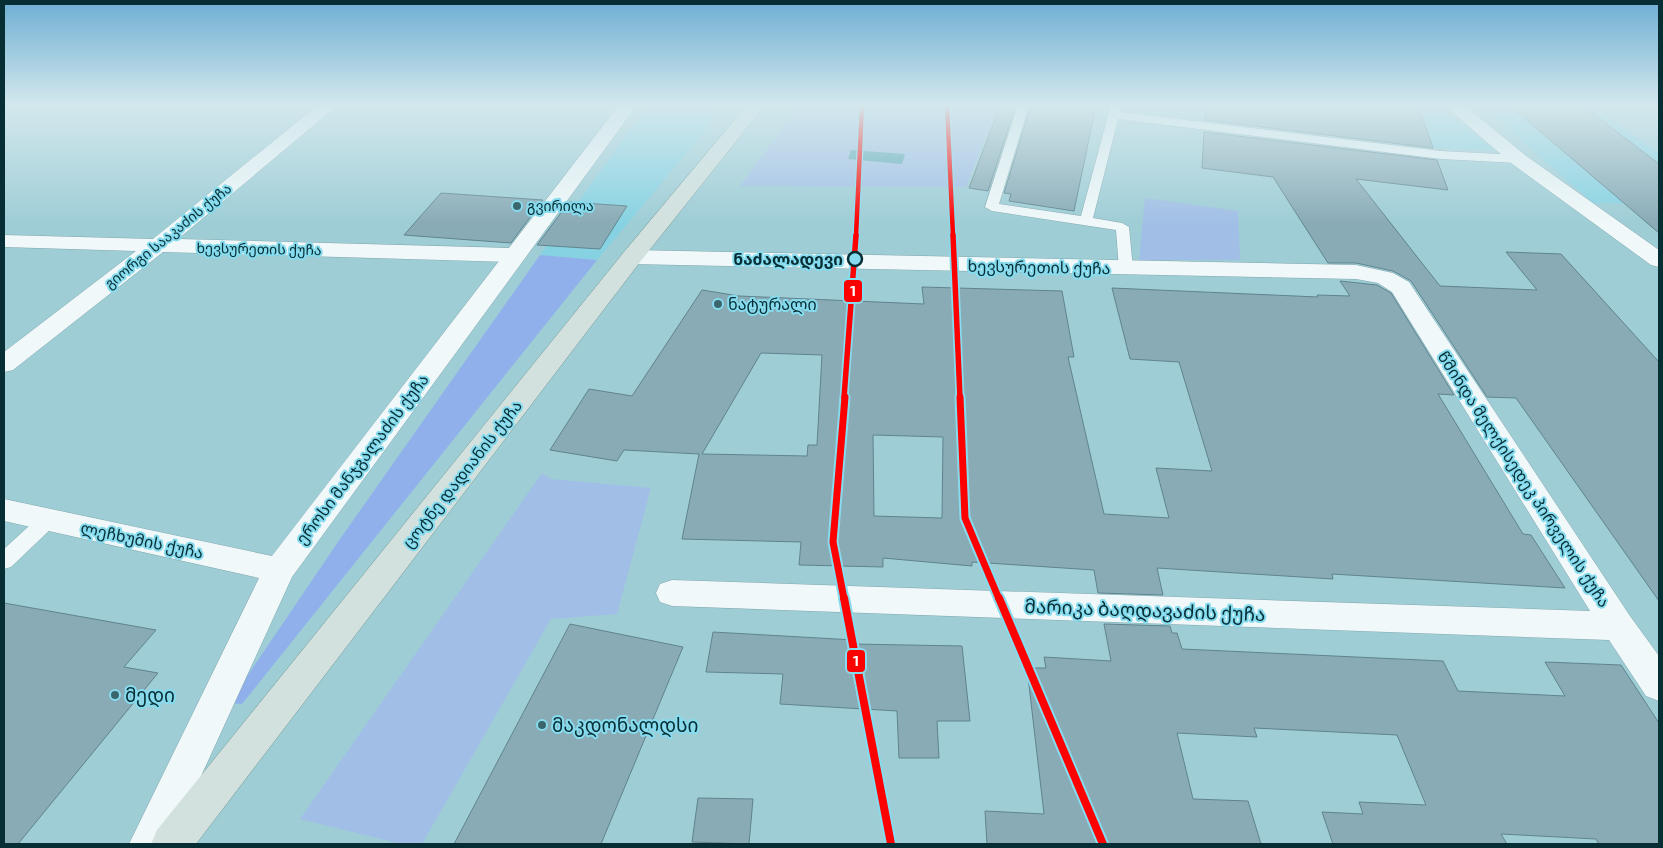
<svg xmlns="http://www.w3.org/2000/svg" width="1663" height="848" font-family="'Exo 2','Noto Sans Georgian',sans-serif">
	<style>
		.built { fill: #87d2e2 }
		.green { fill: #a1bfe6 }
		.forest { fill: #8fb0ea }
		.water { fill: #58a6b4 }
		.building { fill: #89abb6; stroke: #5f848e; fill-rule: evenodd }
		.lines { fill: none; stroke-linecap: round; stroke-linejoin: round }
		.service-casing { stroke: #81a7ae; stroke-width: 1 }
		.minor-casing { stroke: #81a7ae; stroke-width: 1 }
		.tertiary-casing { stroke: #81a7ae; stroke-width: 1 }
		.primary-casing { stroke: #719792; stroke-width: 1 }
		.service { fill: #f0f8f9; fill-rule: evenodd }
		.minor { fill: #f0f8f9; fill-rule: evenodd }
		.tertiary { fill: #f0f8f9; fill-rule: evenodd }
		.primary { fill: #d2e1de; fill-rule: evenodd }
		.metro-1-far3-casing { stroke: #86dcee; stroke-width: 7 }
		.metro-1-far2-casing { stroke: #86dcee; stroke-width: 9 }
		.metro-1-far1-casing { stroke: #86dcee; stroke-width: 11 }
		.metro-1-casing { stroke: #86dcee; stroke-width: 12 }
		.metro-1-far3 { stroke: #f00; stroke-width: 4.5 }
		.metro-1-far2 { stroke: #f00; stroke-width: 5.5 }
		.metro-1-far1 { stroke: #f00; stroke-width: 7 }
		.metro-1 { stroke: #f00; stroke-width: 8 }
		.poi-dot { fill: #3c666d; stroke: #86dcee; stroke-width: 2 }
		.stop-dot { fill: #86dcee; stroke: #072e35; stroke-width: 2.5 }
		.labels { text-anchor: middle; stroke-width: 4; stroke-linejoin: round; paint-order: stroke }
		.far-poi-label { font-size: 14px; fill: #072e35; stroke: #86dcee; text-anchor: start }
		.far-street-label { font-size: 14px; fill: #072e35; stroke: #86dcee }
		.stop-label { font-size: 16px; font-weight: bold; fill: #072e35; stroke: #86dcee; text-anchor: end }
		.street-label { font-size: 16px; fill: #072e35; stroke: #86dcee }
		.poi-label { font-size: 16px; fill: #072e35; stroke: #86dcee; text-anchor: start }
		.near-street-label { font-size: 19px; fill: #072e35; stroke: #86dcee }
		.near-poi-label { font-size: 19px; fill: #072e35; stroke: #86dcee; text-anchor: start }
		.line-badge { stroke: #86dcee; stroke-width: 2 }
		.badge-label { font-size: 14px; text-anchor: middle; font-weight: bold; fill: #fff }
	</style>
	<rect width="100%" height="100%" fill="#9ecdd6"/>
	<path class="built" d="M1124,105H1440L1493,150L1423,147L1124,107Z
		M1481,105H1593L1659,154V204L1593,203Z
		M654,106L721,112L597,260L540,255L642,113Z"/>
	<path class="green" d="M800,105H998L966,187L740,186Z
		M1145,198L1238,211L1240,260H1139Z
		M542,473L551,479L651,488L617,614L551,619L422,844H401L300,819Z"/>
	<path class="forest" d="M540,255L597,260L242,704L229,703L340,539Z"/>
	<path class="water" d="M851,150L905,154L902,164L848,159Z"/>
	<path class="building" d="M1000,105H1016L988,191L969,188Z
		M1031,105H1096L1074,211L1009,201L1011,194L1004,193Z
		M1206,105H1418L1433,148L1205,120Z
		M1509,105H1582L1659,164V233Z
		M1204,132L1437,160L1448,190L1356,179L1440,286L1537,290L1506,252L1561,254L1659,362V601L1516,398L1487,397L1411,281L1393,271L1356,263H1328L1273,177L1202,168Z
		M441,193L543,200L511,243L404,235Z
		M569,202L627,206L600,249L537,245Z
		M1340,281L1377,285L1391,293L1454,395L1438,394L1523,534L1531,535L1565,588L1332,574L1333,579L1157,568L1163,595L1098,593L1094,570L972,562V566L883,558V567L799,565L801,542L682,539L699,454L624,450L617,461L550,450L589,389L632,396L702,290L739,296L924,304L922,287L1062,291L1074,357H1068L1104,514L1169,518L1156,468L1212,471L1179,362L1130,359L1112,288L1318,297L1317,295L1350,296ZM761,353L822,355L817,445H808L807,456L702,454ZM873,435L943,437L942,518L874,516Z
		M4,603L156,630L124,667L158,673L18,844H4Z
		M570,624L683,647L601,844H454Z
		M1104,624L1170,626L1172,633H1177L1182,649L1443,661L1458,691L1565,696L1545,662L1621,665L1659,723V844H1599L1596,839L1501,834L1507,844H1333L1322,812L1363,814L1359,802L1426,805L1397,735L1254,728L1257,737L1177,733L1193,799L1248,801L1261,844H987L985,811L1044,814L1027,668H1046L1044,657L1111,661Z
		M713,632L854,640V644L962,646L970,721H937L939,758H899L897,711L780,704L783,674L706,672Z
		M698,798L753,799L749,844L692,842Z"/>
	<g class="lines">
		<defs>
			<path id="service" d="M1018,105H1029L999,204L1081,216L1111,105H1121L1120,112L1441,151L1518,155L1524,159L1518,163L1441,159L1118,119L1093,218L1122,223L1129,227L1133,269L1126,273L1119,269L1116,230L992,211L985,207Z
				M48,513L55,515L58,520L55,525L11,567L4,569V549L41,515Z"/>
			<path id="minor" d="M318,105H338L178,239L514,248L522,250L525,255L522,260L514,262L163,252L13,370L4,372V352L136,251L4,247V235L153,239Z
				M1444,105H1464L1525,155L1659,250V267L1651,265L1511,163Z
				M632,250L1356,265L1393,273L1409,282L1630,616L1659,656V701L1646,696L1609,640L672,606L660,602L656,593L660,584L672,580L1590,611L1392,292L1378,283L1356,279L632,264L624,262L621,257L624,252Z"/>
			<path id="tertiary" d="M619,105H637L292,577L170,844H129L259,578L4,521V499L272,556Z"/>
			<path id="primary" d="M747,105H765L640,262L196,844H151L157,830L624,252Z"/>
		</defs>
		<use href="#service" class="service-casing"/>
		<use href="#minor" class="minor-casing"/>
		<use href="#tertiary" class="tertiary-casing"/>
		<use href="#primary" class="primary-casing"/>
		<use href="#service" class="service"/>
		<use href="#minor" class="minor"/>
		<use href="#tertiary" class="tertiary"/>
		<use href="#primary" class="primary"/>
		<defs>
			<path id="metro-1-far3" d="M947,105L953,236
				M856,236L862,105"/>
			<path id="metro-1-far2" d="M953,235L960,398
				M844,398L856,235"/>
			<path id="metro-1-far1" d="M960,397L965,518L999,599
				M844,599L833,542L845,397"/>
			<path id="metro-1" d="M844,598L891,844
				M999,598L1103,844"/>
		</defs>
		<use href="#metro-1-far3" class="metro-1-far3-casing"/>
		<use href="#metro-1-far2" class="metro-1-far2-casing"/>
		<use href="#metro-1-far1" class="metro-1-far1-casing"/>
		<use href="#metro-1" class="metro-1-casing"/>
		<use href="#metro-1-far3" class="metro-1-far3"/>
		<use href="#metro-1-far2" class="metro-1-far2"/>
		<use href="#metro-1-far1" class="metro-1-far1"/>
		<use href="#metro-1" class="metro-1"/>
	</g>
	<linearGradient id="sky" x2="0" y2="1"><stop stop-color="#6eaed3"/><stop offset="0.47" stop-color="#d3e8ed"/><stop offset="1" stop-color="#d3e8ed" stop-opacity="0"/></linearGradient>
	<rect width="1663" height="224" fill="url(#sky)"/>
	<g class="poi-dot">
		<circle cx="517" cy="206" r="5"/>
		<circle cx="718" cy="304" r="5"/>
		<circle cx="115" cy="695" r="5"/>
		<circle cx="542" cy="725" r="5"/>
	</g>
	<circle class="stop-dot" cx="855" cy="259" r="7"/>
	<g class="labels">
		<g class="far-poi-label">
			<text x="527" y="211">გვირილა</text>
		</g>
		<g class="far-street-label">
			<text transform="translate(168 236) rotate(-39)" y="5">გიორგი სააკაძის ქუჩა</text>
			<text transform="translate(259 249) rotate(1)" y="5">ხევსურეთის ქუჩა</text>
		</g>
		<g class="stop-label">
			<text x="843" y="265">ნაძალადევი</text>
		</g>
		<g class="street-label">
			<text transform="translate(1039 267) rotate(1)" y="6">ხევსურეთის ქუჩა</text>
			<text transform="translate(362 459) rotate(-53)" y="6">ეროსი მანჯგალაძის ქუჩა</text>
			<text transform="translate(462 474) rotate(-52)" y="6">ცოტნე დადიანის ქუჩა</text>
			<text transform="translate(1524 479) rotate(57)" y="6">წმინდა მელქისედეკ პირველის ქუჩა</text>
			<text transform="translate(142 540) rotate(12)" y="6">ლეჩხუმის ქუჩა</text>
		</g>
		<g class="poi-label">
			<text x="728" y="310">ნატურალი</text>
		</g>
		<g class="near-street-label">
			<text transform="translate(1145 610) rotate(2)" y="7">მარიკა ბაღდავაძის ქუჩა</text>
		</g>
		<g class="near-poi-label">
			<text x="125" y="702">მედი</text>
			<text x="552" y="732">მაკდონალდსი</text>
		</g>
	</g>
	<g class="line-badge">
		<rect x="843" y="279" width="20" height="24" rx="5" fill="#f00"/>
		<rect x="846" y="649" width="20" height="24" rx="5" fill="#f00"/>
	</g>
	<g class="badge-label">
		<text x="853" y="296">1</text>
		<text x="856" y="666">1</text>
	</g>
	<rect width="1663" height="848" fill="none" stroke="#072e35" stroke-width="10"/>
</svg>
